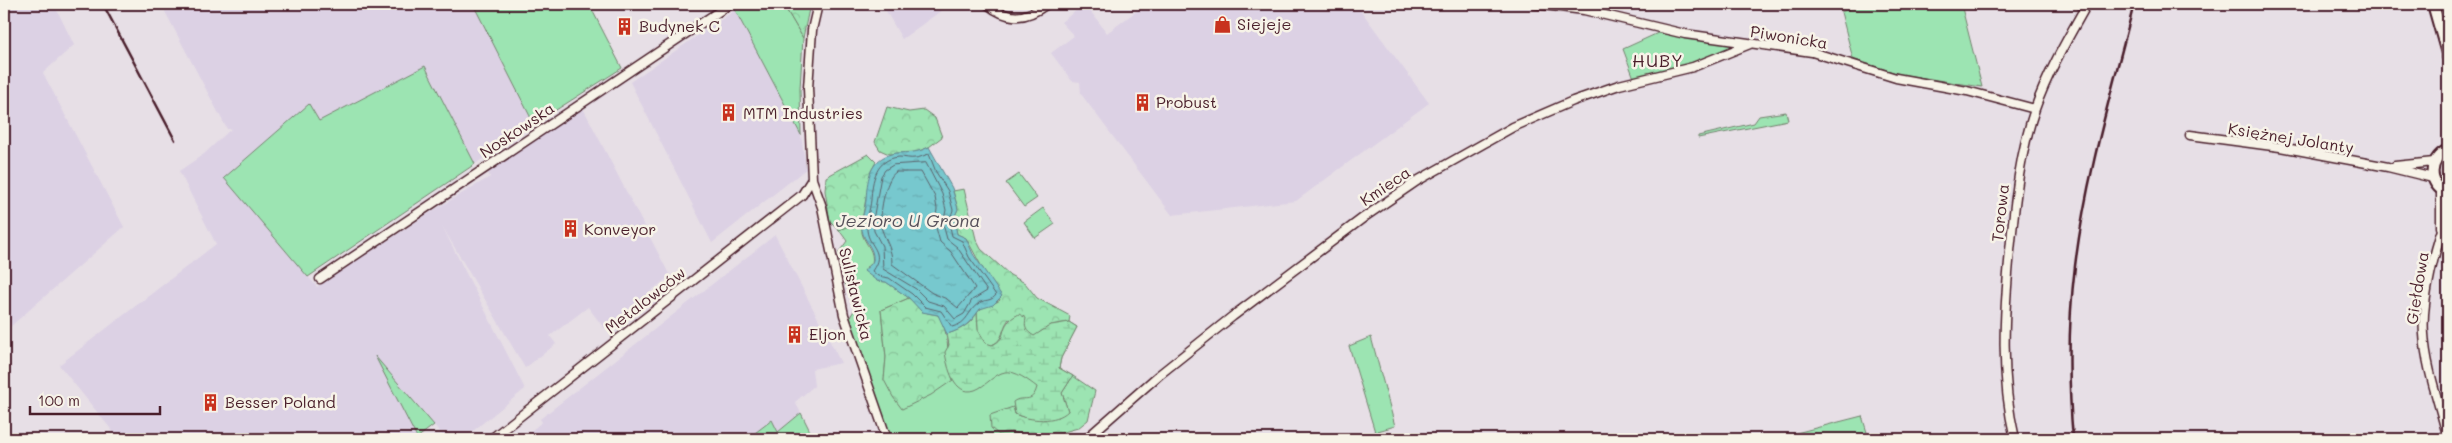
<svg xmlns="http://www.w3.org/2000/svg" width="2452" height="443" font-family="Mali,sans-serif">
	<style>
		.built { fill: #dcd1e4 }
		.green { fill: #9ce4b2; stroke: #73826e }
		.forest { fill: url(#forest-crowns); stroke: #73826e }
		.wetland { fill: url(#wetland-marsh); stroke: #73826e }
		.water { fill: url(#water-ripples); stroke: #65848d }
		.lines { fill: none; stroke-linecap: round; stroke-linejoin: round }
		.shore { stroke: #5c636c; stroke-width: 1 }
		.street-casing { stroke: #4a1f2b; stroke-width: 11 }
		.secondary-casing { stroke: #4a1f2b; stroke-width: 14 }
		.street { stroke: #f7f3e8; stroke-width: 8 }
		.secondary { stroke: #f7f3e8; stroke-width: 10 }
		.rail { stroke: #4a1f2b; stroke-width: 2.5 }
		.labels { text-anchor: middle; stroke-width: 5; stroke-linejoin: round; paint-order: stroke }
		.poi-label { font-size: 16px; fill: #4a1f2b; stroke: #f7f3e8; text-anchor: start }
		.street-label { font-size: 16px; fill: #4a1f2b; stroke: #f7f3e8 }
		.neighbourhood-label { font-size: 18px; letter-spacing: 1px; fill: #4a1f2b; stroke: #f7f3e8 }
		.water-label { font-size: 18px; font-style: italic; fill: #58525c; stroke: #f7f3e8 }
	</style>
	<defs>
		<pattern id="forest-crowns" width="20" height="18" patternUnits="userSpaceOnUse" patternTransform="scale(1.25)"><rect width="20" height="18" fill="#9ce4b2"/><path d="M2 6a3 3 0 1 1 6 0M12 15a3 3 0 1 1 6 0" fill="none" stroke="#88c399"/></pattern>
		<pattern id="wetland-marsh" width="20" height="14" patternUnits="userSpaceOnUse" patternTransform="scale(1.25)"><rect width="20" height="14" fill="#9ce4b2"/><path d="M1 5h8M5 5V1M11 12h8M15 12V8" fill="none" stroke="#88c399"/></pattern>
		<pattern id="water-ripples" width="26" height="14" patternUnits="userSpaceOnUse" patternTransform="scale(1.25)"><rect width="26" height="14" fill="#77c8ce"/><path d="M2 4q2-2 4 0t4 0M15 11q2-2 4 0t4 0" fill="none" stroke="#68abb1"/></pattern>
	</defs>
	<rect width="100%" height="100%" fill="#e7dfe6"/>
	<filter id="ink" filterUnits="userSpaceOnUse"><feTurbulence type="fractalNoise" baseFrequency=".02" numOctaves="2"/><feDisplacementMap in="SourceGraphic" scale="10" xChannelSelector="R" yChannelSelector="G"/><feConvolveMatrix kernelMatrix="1 2 1 2 8 2 1 2 1" color-interpolation-filters="sRGB"/></filter>
	<g filter="url(#ink)">
		<path class="built" d="M4,4H54L74,45L43,73L124,227L11,326L4,312Z
			M161,4H473L534,124L475,164L425,66L319,121L309,104L224,178L317,287L434,210L490,177L488,173L583,108L670,276L604,328L588,307L550,336L556,344L525,368L442,226L525,389L463,439H446L377,358L418,439H119L59,365L216,244L179,171L204,154L231,129H227Z
			M882,4H949V5L902,39Z
			M1085,4L1107,33L1146,4H1356L1429,103L1296,201L1172,215L1081,94L1080,82L1072,81L1051,53L1074,36L1061,22Z
			M735,10L801,135L806,169L712,243L630,82Z
			M775,235L841,363L812,369L814,386L795,402L801,413L778,432L771,420L751,436L753,439H521L542,422L540,419Z"/>
		<path class="green" d="M473,4H589L622,68L534,124Z
			M743,4H783L803,38L800,89L801,135L735,10Z
			M1863,4H1961L1982,87L1899,74L1853,59L1841,12Z
			M1658,33L1733,45L1734,48L1702,61L1634,78L1623,49Z
			M425,66L475,164L308,277L224,178L309,104L319,121Z
			M1786,112L1788,120L1698,138V136L1754,123L1759,116Z
			M1019,174L1037,198L1024,207L1006,183Z
			M1043,208L1055,224L1035,238L1024,222Z
			M862,220C862,224 862,229 862,233C865,245 875,250 872,264L866,267L877,281L886,282L909,298L881,310L886,357L884,380L949,345L947,334L978,330L1026,331L1069,322L1077,327L1061,358L1059,368L1073,376L998,434L1011,432L1042,438L891,439L852,325L850,317L858,304L845,284L839,256V252L847,241L839,230Z
			M1371,337L1395,426L1378,431L1380,437L1384,439H1365L1364,436L1375,432L1349,346Z
			M375,356L434,425L417,438Z
			M801,413L814,439H753L751,436L772,420L778,432Z
			M1862,416L1869,439H1773Z"/>
		<path class="forest" d="M783,4H810L803,38Z
			M887,107L909,112L924,110L935,118L942,137L929,147L912,154H889L880,150L875,142Z
			M868,154L876,162L871,171L862,220L839,230L830,221L825,191L826,177Z
			M964,189L976,239L981,249L1010,275L1025,283L1037,298L1070,316L1069,322L1051,325L1034,337L1026,331L1024,326L1009,319C1001,329 1005,339 992,345L986,344L978,330L977,313C982,305 992,306 1000,300L966,238L957,234L954,218L958,209L953,191Z
			M909,298L927,313L938,315C952,336 945,358 953,380L931,395L902,409L893,397L884,380L886,357L881,310Z
			M1073,376L1095,391L1088,420L1078,428L1042,438L1011,432L998,434L991,428L990,415L1013,407L1015,414C1034,423 1050,417 1068,411L1062,393Z"/>
		<path class="wetland" d="M977,313L978,330L986,343L992,345C1011,337 995,326 1019,314L1026,318C1024,328 1026,331 1034,336L1051,325L1069,322L1077,327L1061,358L1059,368L1073,376L1062,393L1068,411C1056,423 1030,421 1015,414L1013,402C1023,394 1032,406 1037,387C1029,381 1015,370 1005,372C994,374 986,386 975,390C954,397 947,366 945,352L949,345L947,334C960,330 970,325 977,313Z"/>
		<path class="water" d="M929,147L952,188L958,209L954,218L957,234L966,238L973,254L1002,296L993,305L980,309C970,323 964,329 947,334L938,315L922,312L909,298L886,282L877,281L864,271C867,266 873,265 873,259C874,249 866,243 863,234C859,222 865,212 866,200C867,185 868,167 882,158C897,148 911,157 929,147Z"/>
		<g class="lines">
			<path class="shore" d="M929,154L936,172L948,191L953,210L949,222L952,236L962,241L969,257L996,295C991,302 985,299 979,303C967,311 969,323 952,327L941,311L925,307L912,294L889,278L878,276L872,271C886,251 869,248 867,230C866,219 870,210 871,200C872,180 876,159 899,157C905,157 910,159 915,158C920,158 924,155 929,154Z
				M926,163L942,194L946,210L943,224L947,239L957,247L987,291L972,300L964,314L955,319L944,306L928,301L916,289L883,269L882,246L874,231L873,220L881,176L885,170L893,165Z
				M896,172H921L935,197L937,209L935,224L940,242L951,252L975,288L958,308L947,299L932,293L892,264C892,248 887,244 882,230C878,220 885,177 896,172Z"/>
			<defs>
				<path id="street" d="M818,4L812,30L808,88L812,179L822,207L844,315L887,439
					M987,4C1008,21 1025,20 1047,4
					M1535,4L1584,10L1685,34L1812,52L1896,78L1967,91L2035,109
					M2190,135L2280,147L2388,167L2433,178
					M2395,166L2434,162
					M2441,227V190
					M320,279L730,4
					M491,439L802,195L812,179
					M1086,439L1159,375L1233,316L1363,218L1417,181L1513,127L1573,101L1619,85L1693,67L1750,44
					M2015,439C2000,376 2004,314 2010,251C2015,202 2019,156 2035,109C2048,72 2068,38 2087,4
					M2448,439C2440,405 2426,369 2424,334C2421,303 2436,242 2448,214"/>
				<path id="secondary" d="M2433,4L2448,57
					M2448,150C2428,159 2427,185 2448,193"/>
			</defs>
			<use href="#street" class="street-casing"/>
			<use href="#secondary" class="secondary-casing"/>
			<use href="#street" class="street"/>
			<use href="#secondary" class="secondary"/>
			<path class="rail" d="M103,4L175,140
				M2073,439C2068,381 2068,323 2075,266C2086,177 2112,90 2134,4"/>
		</g>
	</g>
	<defs>
		<symbol id="shop-bare" viewBox="-9 -9 18 18"><path d="M-5-2.5h2.3a2.7 3.5 0 0 1 5.4 0H5L5.5 6h-11ZM-1.5-2.5h3a1.5 2.3 0 0 0-3 0Z" fill="#c8321e" stroke="#f7f3e8" stroke-width="2.5" paint-order="stroke"/></symbol>
		<symbol id="building-bare" viewBox="-9 -9 18 18"><path d="M-4-6H4V6H1V3H-1V6H-4ZM-2.5-4.3h1.7v1.8h-1.7ZM.8-4.3h1.7v1.8H.8ZM-2.5-1h1.7V.8h-1.7ZM.8-1h1.7V.8H.8Z" fill="#c8321e" stroke="#f7f3e8" stroke-width="2.5" paint-order="stroke"/></symbol>
	</defs>
	<g fill-rule="evenodd">
		<use href="#shop-bare" x="1210" y="12" width="25" height="25"/>
		<use href="#building-bare" x="612" y="14" width="25" height="25"/>
		<use href="#building-bare" x="1130" y="90" width="25" height="25"/>
		<use href="#building-bare" x="716" y="100" width="25" height="25"/>
		<use href="#building-bare" x="558" y="216" width="25" height="25"/>
		<use href="#building-bare" x="782" y="322" width="25" height="25"/>
		<use href="#building-bare" x="198" y="390" width="25" height="25"/>
	</g>
	<g class="labels">
		<g class="poi-label">
			<text x="1237" y="30">Siejeje</text>
			<text x="639" y="32">Budynek C</text>
			<text x="1156" y="108">Probust</text>
			<text x="743" y="119">MTM Industries</text>
			<text x="584" y="235">Konveyor</text>
			<text x="809" y="340">Eljon</text>
			<text x="225" y="408">Besser Poland</text>
		</g>
		<g class="street-label">
			<text transform="translate(1789 37) rotate(9)" y="6">Piwonicka</text>
			<text transform="translate(517 130) rotate(-34)" y="6">Noskowska</text>
			<text transform="translate(2291 138) rotate(9)" y="6">Księżnej Jolanty</text>
			<text transform="translate(1385 186) rotate(-34)" y="6">Kmieca</text>
			<text transform="translate(2000 213) rotate(-84)" y="6">Torowa</text>
			<text transform="translate(2417 288) rotate(-81)" y="6">Giełdowa</text>
			<text transform="translate(856 294) rotate(76)" y="6">Sulisławicka</text>
			<text transform="translate(645 300) rotate(-38)" y="6">Metalowców</text>
		</g>
		<g class="neighbourhood-label">
			<text x="1658" y="67">HUBY</text>
		</g>
		<g class="water-label">
			<text x="908" y="227">Jezioro U Grona</text>
		</g>
	</g>
	<rect width="2452" height="443" fill="none" stroke="#f7f3e8" stroke-width="20"/>
	<rect x="10" y="10" width="2432" height="423" fill="none" stroke="#4a1f2b" stroke-width="2" filter="url(#ink)"/>
	<path d="M30 406v8h130v-8" fill="none" stroke="#4a1f2b" stroke-width="2.5"/>
	<text x="38" y="406" font-size="15" fill="#4a1f2b" stroke="#f7f3e8" stroke-width="4" paint-order="stroke">100 m</text>
</svg>
